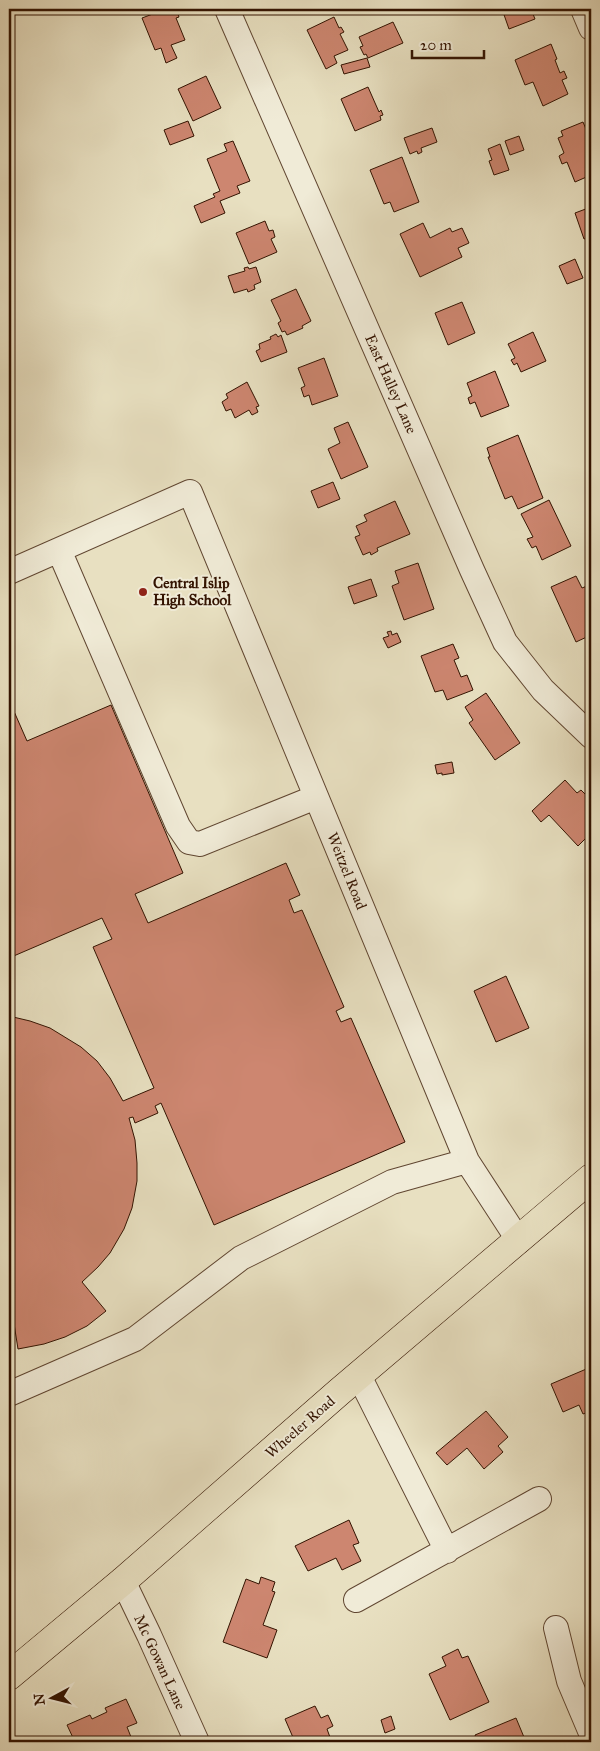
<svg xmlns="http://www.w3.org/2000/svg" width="600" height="1751" font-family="'IM FELL Great Primer',serif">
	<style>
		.building { fill: #cd8670; stroke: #331301 }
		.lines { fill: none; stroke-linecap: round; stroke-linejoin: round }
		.minor-casing { stroke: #604631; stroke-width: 26 }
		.major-casing { stroke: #331301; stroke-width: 29 }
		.minor { stroke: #f0ebd7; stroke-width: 24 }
		.major { stroke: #e8e0c1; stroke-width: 28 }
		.poi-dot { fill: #8f2418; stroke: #f0ebd7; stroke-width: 2 }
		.labels { text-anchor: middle; stroke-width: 4; stroke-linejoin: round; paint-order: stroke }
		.street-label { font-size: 15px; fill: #331301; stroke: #f0ebd7 }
		.poi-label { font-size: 15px; font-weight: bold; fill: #331301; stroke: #f0ebd7; text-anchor: start }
	</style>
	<rect width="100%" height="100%" fill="#e8e0c1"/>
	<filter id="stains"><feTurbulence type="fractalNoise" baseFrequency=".004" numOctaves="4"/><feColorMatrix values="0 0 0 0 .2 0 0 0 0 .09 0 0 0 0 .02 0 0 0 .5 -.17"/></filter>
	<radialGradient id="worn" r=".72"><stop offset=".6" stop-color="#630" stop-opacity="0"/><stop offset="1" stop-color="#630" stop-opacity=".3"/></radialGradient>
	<path class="building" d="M166,9H176L179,17L176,18L185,40L171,45L177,58L166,63L161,48L155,50L142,18Z
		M502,9H531L535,19L509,29Z
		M334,17L339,28L341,27L344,32L340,34L348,50L334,56L337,63L326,69L307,30Z
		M393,22L403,43L368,58L366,54L364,55L360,47L363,46L359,37Z
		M551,44L557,59L555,60L560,73L564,71L567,78L562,80L568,94L543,106L533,82L525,85L515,60Z
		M367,58L370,67L344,74L341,65Z
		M206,76L221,108L193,121L178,89Z
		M368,87L379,112L381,110L383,115L380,116L381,120L355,131L341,99Z
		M188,121L194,136L170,145L164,130Z
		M583,122L591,141V175L575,182L567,162L562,164L559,156L564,153L558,138L563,136L561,131Z
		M432,128L437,142L421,148L422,152L418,154L417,151L410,154L404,138Z
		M519,136L524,150L510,155L505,141Z
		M233,141L250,181L237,186L240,193L220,201L225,213L201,223L194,206L215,197L213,194L220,191L207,159L227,151L224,144Z
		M500,144L509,170L494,175L489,161L492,160L488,149Z
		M402,157L419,202L394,212L390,202L384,204L370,170Z
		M591,207V237L584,239L575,213Z
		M265,221L269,231L273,230L275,237L271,239L277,252L249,264L236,233Z
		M423,223L430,238L450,228L452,232L462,228L469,243L458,248L462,257L420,277L400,234Z
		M575,259L583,278L567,284L559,266Z
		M248,267L249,269L256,267L261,282L254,285L255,289L248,292L247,289L234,293L228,276L245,271L244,268Z
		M296,289L311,321L302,326L303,328L287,335L285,331L282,332L278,323L281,321L271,300Z
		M462,302L475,333L448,345L435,313Z
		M533,332L546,361L521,372L517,363L514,365L511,360L515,358L508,344Z
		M276,334L278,337L281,335L287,352L261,362L256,351L260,349L259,344L271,339L270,337Z
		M324,358L338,396L312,405L309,395L304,397L301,388L305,386L298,368Z
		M495,371L509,406L481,417L475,402L470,404L468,398L472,396L467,383Z
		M247,382L259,406L256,407L258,412L252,415L249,410L235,418L231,409L226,411L222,402L228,398L226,394Z
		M348,422L368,467L341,479L328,449L340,443L334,428Z
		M518,435L543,498L518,509L512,496L505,499L488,457H490L487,448Z
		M333,482L340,499L318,508L311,491Z
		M549,500L571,546L542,560L536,546L532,548L527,539L533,537L521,514Z
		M395,501L410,534L377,548L378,551L371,555L370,552L363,555L355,537L360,535L356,526L367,521L364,515Z
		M418,563L434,609L404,620L392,586L399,583L395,571Z
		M576,576L582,588L587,586L591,595V622L586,624L591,635L576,642L551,587Z
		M371,579L377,596L354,604L348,587Z
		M391,631L392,635L397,633L401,642L388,648L383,638L389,636L387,632Z
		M453,644L459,658L454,660L461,677L467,675L473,690L447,700L443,690L435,692L421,656Z
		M486,693L520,743L495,760L469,723L473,720L465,707Z
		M9,700L27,741L111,705L183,873L135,894L148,923L286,863L300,895L289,900L294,913L302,910L344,1007L336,1011L341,1022L351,1018L405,1142L214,1225L161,1103L155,1106L158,1113L135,1123L133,1117L129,1118L135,1140L137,1163V1181L132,1208L124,1229L110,1253L98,1267L82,1282L106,1311L87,1326L65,1337L44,1344L18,1349L12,1311H9V1016L30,1021L50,1028L81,1047L97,1061L110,1078L123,1101L154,1088L93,947L112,939L102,918L9,958Z
		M452,762L454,773L442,775V773L437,774L435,765Z
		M565,780L577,793L581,790L591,800V833L578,846L549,815L541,822L532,811Z
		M506,976L529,1028L496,1042L474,991Z
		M591,1367V1411L583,1414L579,1405L563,1412L551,1384Z
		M486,1411L508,1437L498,1446L503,1452L484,1469L467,1448L447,1465L436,1453Z
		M349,1520L359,1543L353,1545L361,1561L342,1570L336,1558L308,1571L295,1546Z
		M261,1577L275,1582L272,1591L275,1592L263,1625L277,1630L267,1658L223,1642L246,1579L259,1584Z
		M458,1649L462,1658L468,1656L489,1702L450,1720L429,1674L446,1666L442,1657Z
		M126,1699L137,1723L127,1727L133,1742H75L67,1725L90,1715L92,1719L107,1712L105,1708Z
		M315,1706L321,1718L328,1715L333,1726L327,1729L331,1740L326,1742H295L285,1719Z
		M391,1716L395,1729L385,1733L381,1720Z
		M516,1718L526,1742H473L477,1741L475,1735Z"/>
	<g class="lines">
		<defs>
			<path id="minor" d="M227,9L472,570L505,642L543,690L591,736
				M583,9L591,28
				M59,550L178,826L189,842L200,844L316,797
				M9,572L190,492L467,1161L519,1241
				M359,1376L447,1551
				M9,1394L135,1339L241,1258L392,1182L467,1161
				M123,1581L149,1635L197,1742
				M356,1600L539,1499
				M556,1628L569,1681L591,1733"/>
			<path id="major" d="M9,1676L123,1581L339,1392L591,1178"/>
		</defs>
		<use href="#minor" class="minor-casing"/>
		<use href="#major" class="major-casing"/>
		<use href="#minor" class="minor"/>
		<use href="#major" class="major"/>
	</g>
	<circle class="poi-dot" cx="143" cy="592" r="5"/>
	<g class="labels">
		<g class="street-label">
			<text transform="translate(391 384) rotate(66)" y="5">East Halley Lane</text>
			<text transform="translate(347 871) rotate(68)" y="5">Weitzel Road</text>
			<text transform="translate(300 1427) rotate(-41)" y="5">Wheeler Road</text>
			<text transform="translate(160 1662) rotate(65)" y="5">Mc Gowan Lane</text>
		</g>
		<g class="poi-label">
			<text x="153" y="588">Central Islip<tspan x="153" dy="17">High School</tspan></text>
		</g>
	</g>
	<rect width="600" height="1751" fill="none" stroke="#e8e0c1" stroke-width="30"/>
	<rect x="10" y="10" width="580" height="1731" fill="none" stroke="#331301" stroke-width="2.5"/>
	<rect x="15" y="15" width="570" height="1721" fill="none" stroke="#331301"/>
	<g transform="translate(52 1698) rotate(263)" stroke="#f0ebd7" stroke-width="4" paint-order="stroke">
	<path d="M0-4L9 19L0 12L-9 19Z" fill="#331301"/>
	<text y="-8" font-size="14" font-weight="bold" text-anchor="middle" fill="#331301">N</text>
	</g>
	<path d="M412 50v8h72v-8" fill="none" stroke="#331301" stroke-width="2.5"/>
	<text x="420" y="50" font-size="15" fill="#331301" stroke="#f0ebd7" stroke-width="4" paint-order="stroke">20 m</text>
	<rect width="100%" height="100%" filter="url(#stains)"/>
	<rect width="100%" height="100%" fill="url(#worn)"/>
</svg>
